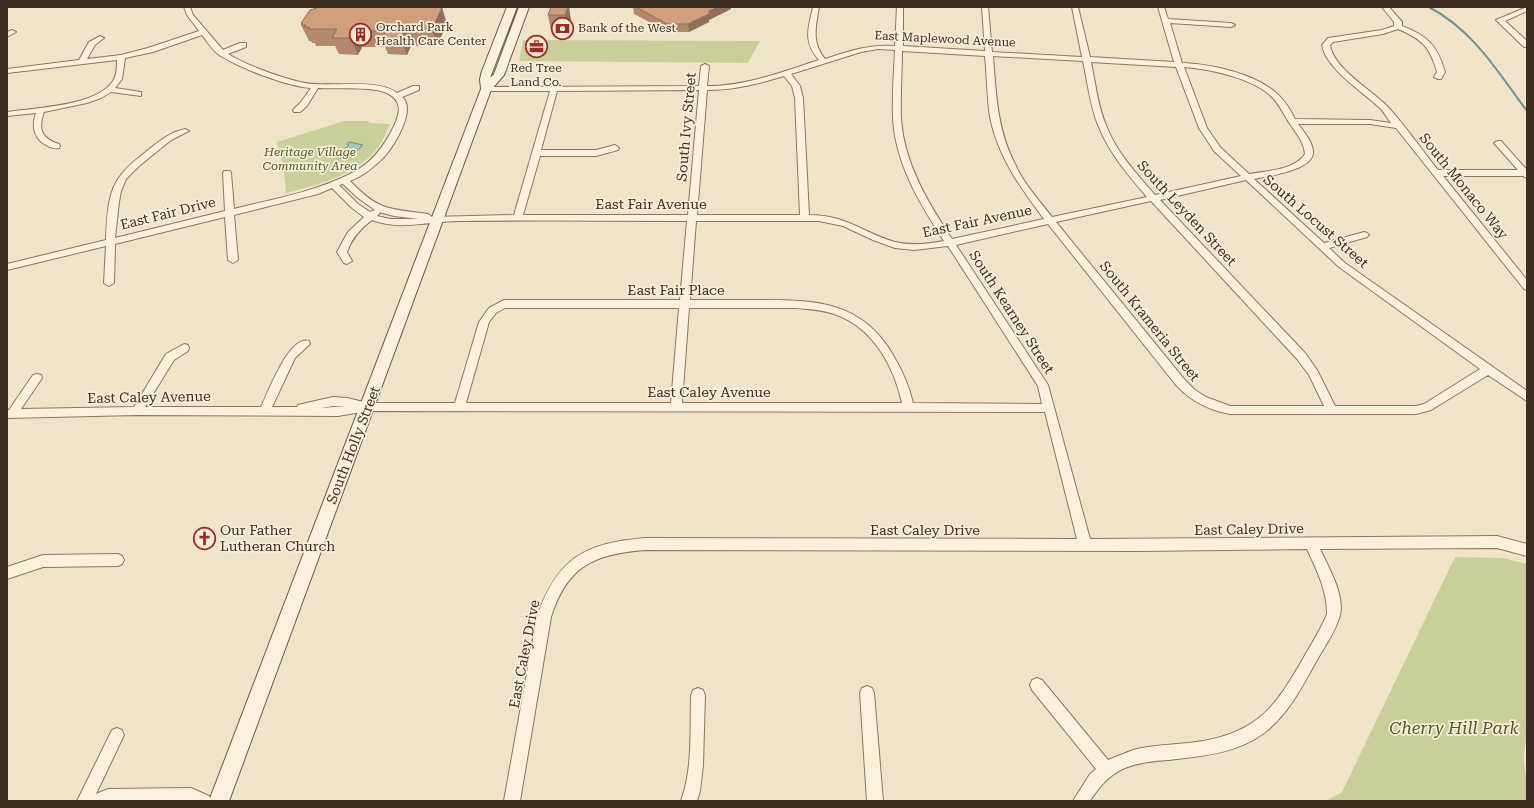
<svg xmlns="http://www.w3.org/2000/svg" width="1534" height="808" font-family="'Roboto Serif',serif">
	<style>
		.green { fill: #c9cf9b }
		.water { fill: #a9c4bc; stroke: #6f938a }
		.lines { fill: none; stroke-linecap: round; stroke-linejoin: round }
		.stream { stroke: #6f938a; stroke-width: 2 }
		.minor-casing { stroke: #8d765c; stroke-width: 2 }
		.secondary-casing { stroke: #6f573f; stroke-width: 2 }
		.minor { fill: #faf1dc; fill-rule: evenodd }
		.secondary { fill: #faf1dc; fill-rule: evenodd }
		.wall { fill: #b2896c }
		.shaded-wall { fill: #916f58 }
		.building { fill: #cf9f7d; stroke: #916f58 }
		.labels { text-anchor: middle; stroke-width: 3.5; stroke-linejoin: round; paint-order: stroke }
		.far-poi-label { font-size: 12px; fill: #3d2e20; stroke: #f7eed8; text-anchor: start }
		.far-street-label { font-size: 12px; fill: #3d2e20; stroke: #f7eed8 }
		.far-park-label { font-size: 12px; font-style: italic; fill: #4d5a26; stroke: #f7eed8 }
		.street-label { font-size: 14px; fill: #3d2e20; stroke: #f7eed8 }
		.poi-label { font-size: 14px; fill: #3d2e20; stroke: #f7eed8; text-anchor: start }
		.near-park-label { font-size: 17px; font-style: italic; fill: #4d5a26; stroke: #f7eed8 }
	</style>
	<rect width="100%" height="100%" fill="#f0e4c8"/>
	<path class="green" d="M523,40L760,41L748,63L519,61Z
		M344,121H368L370,123L390,124C387,131 384,139 379,146C358,175 318,185 286,193L284,171L277,142Z
		M1455,557L1504,558L1527,564V739C1521,757 1525,764 1527,782C1528,788 1527,795 1527,801H1325L1342,792Z"/>
	<path class="water" d="M349,142L363,145L348,160L335,157L349,145L347,144Z"/>
	<g class="lines">
		<path class="stream" d="M1429,7C1474,31 1497,71 1527,111"/>
		<defs>
			<path id="minor" d="M184,7H190L193,15L223,50L240,43H246V47L228,54C246,65 279,77 300,82C325,89 377,77 397,93L413,86H419V90L402,97C417,109 394,146 384,157C374,167 363,176 350,181C380,212 388,208 428,214L432,217L514,215L550,91H486L482,89L483,87L699,86L701,66L705,64L709,66L707,86C746,86 782,72 819,60C803,42 808,29 813,7H819C816,26 811,42 825,59C849,51 870,44 895,46L897,7H903V46L985,51L982,7H988L992,52L1082,57L1072,7H1078L1090,57L1174,62L1158,7H1164L1168,19L1231,23L1235,25L1231,27L1170,23L1182,63C1210,64 1253,73 1275,92C1284,99 1290,109 1295,119L1370,120L1391,123C1387,118 1384,112 1380,108C1363,92 1326,69 1322,45L1328,38L1382,30L1394,26V22L1382,7H1389L1402,22V26C1428,36 1437,45 1445,72L1441,79H1438L1434,77L1437,72C1430,47 1422,39 1398,29L1383,34L1333,42L1330,45C1333,68 1370,89 1386,105C1405,125 1421,149 1438,170H1518L1494,143L1498,141H1501L1527,170V178L1523,176H1443L1527,280V290L1524,289L1396,128L1370,124H1298C1304,132 1312,141 1313,151C1315,170 1268,176 1254,179L1324,243L1364,232L1367,233L1369,235L1367,237L1329,248L1345,263L1527,391V401L1488,375L1431,410L1416,414H1230C1208,410 1191,401 1176,385L1048,224L956,245L1048,385L1090,539L1497,536L1527,544V556L1497,548L1320,549C1328,566 1345,595 1340,615C1336,631 1325,646 1317,660C1302,687 1288,715 1264,733C1236,754 1201,756 1169,760C1152,761 1133,763 1119,771C1106,778 1098,789 1090,801H1073L1090,774L1096,769L1032,690L1030,685L1032,680L1037,678L1042,680L1108,760C1116,757 1125,753 1133,750C1156,744 1180,745 1203,741C1260,731 1277,704 1304,657C1312,643 1321,629 1327,614C1327,590 1317,571 1307,549L1136,551L645,550C594,554 567,566 551,617L520,801H504L537,617C557,558 585,543 645,538L1077,539L1045,412L367,411L338,416L137,415L7,418V410H9L33,375L37,374L41,375L42,378L21,409L134,407L166,354L184,344L188,345L189,348L188,351L174,360L145,407H261C268,393 289,335 309,341L310,344L295,358L272,407H297L298,405L302,404L333,397L347,398L368,403H455L479,322L489,308L504,300H680L687,221C611,221 535,220 459,221C430,221 400,231 372,220C360,229 352,238 347,252L352,261L347,264L344,263L337,252L348,232L364,217L352,208L332,188L318,194L234,215L238,260L233,263L228,260L225,217L115,244L114,283L109,286L104,283L106,246L7,270V264L106,240C107,218 107,192 121,175C128,165 139,158 148,150C160,141 170,132 185,129L189,131L171,140L139,166L126,179L121,191L119,202L115,238L225,211L223,173L224,171H230L231,173L234,209C273,199 314,192 350,174C371,164 384,147 394,126C400,113 403,101 387,93C373,86 335,89 318,88L307,106L300,112H294L293,110L301,102L311,88C288,87 240,68 221,56C213,52 208,42 202,35L153,52L125,58L122,79L115,88L141,92V96L111,92L101,98L87,103L44,112C38,129 41,138 59,144L60,146L59,148C55,149 53,148 50,147C34,141 31,127 36,113L7,116V112C35,108 97,106 113,81C117,75 117,66 117,60L7,73V69L79,60L89,42L100,36L104,38L95,45L87,59L121,55L148,48L199,31L187,15ZM878,49L895,50C894,73 892,95 893,118C895,163 920,204 944,241C928,244 911,246 895,242C863,233 847,215 809,215L803,98L800,86L791,74L861,52ZM902,51L985,56C987,76 987,97 990,117C998,157 1020,187 1044,219L952,239C928,203 904,163 901,119C900,96 902,73 902,51ZM993,56L1083,61C1087,80 1091,109 1098,125C1109,153 1128,175 1147,197L1052,217C1039,200 1024,184 1015,164C997,130 996,93 993,56ZM1091,62L1176,67L1199,128L1214,151L1241,176L1155,195C1136,173 1116,152 1106,125C1098,107 1095,81 1091,62ZM1184,67C1210,69 1252,78 1271,96C1279,104 1283,113 1288,121C1295,132 1304,141 1305,154C1295,170 1266,171 1249,174L1220,147L1207,128ZM784,76L792,86L795,98L800,215H697L707,90C734,90 758,84 784,76ZM699,90L688,215H523L540,156H596L618,150L619,148L615,145L596,150H541L557,91ZM1246,180L1339,267L1480,369L1424,404L1416,406H1335L1317,370L1305,353L1160,200ZM343,184L358,198L375,210L370,212L358,204L339,185ZM1151,201L1297,359L1309,375L1324,406H1230L1206,397L1195,390L1184,379L1056,222ZM379,212L394,216L418,219H390L377,216L380,213ZM696,221H819L843,226L873,240L895,248L914,250L948,246L1038,386L1042,404L913,403C909,386 902,370 893,355C863,303 819,300 764,300C739,300 715,300 690,300ZM505,308H679L671,403H466L489,322L496,313ZM689,308H795C809,309 824,310 837,315C874,329 894,367 902,403H682ZM333,406H345L322,408Z
				M1527,7V11L1505,21L1527,41V47H1524L1496,20Z
				M12,30L16,32L7,37V32Z
				M118,554L122,556L124,560L122,564L118,566L43,567L7,579V567L43,555Z
				M867,686L872,688L874,693L883,801H867L860,693L862,688Z
				M698,688L703,690L705,695L703,765L700,791L697,801H681C693,768 690,730 691,695L693,690Z
				M117,728L122,730L124,735L96,794L108,789L191,788L209,796L212,801H77L112,730Z"/>
			<path id="secondary" d="M507,7H517L490,78L494,74L519,7H529L504,75L491,90L229,801H209L481,89L480,79L482,71Z"/>
		</defs>
		<use href="#minor" class="minor-casing"/>
		<use href="#secondary" class="secondary-casing"/>
		<use href="#minor" class="minor"/>
		<use href="#secondary" class="secondary"/>
	</g>
	<path class="wall" d="M551,7H569L571,22L568,31H551L548,15Z
		M633,7H731V9L709,20V22L689,32H668L634,14Z
		M317,8L446,22L447,24L437,45L411,46L407,55L388,54L385,47H362L358,55L339,54L335,46H316L315,43H312L311,41H309L301,25L302,24L301,23Z"/>
	<path class="shaded-wall" d="M440,7H442L447,24L437,45L432,29Z
		M568,7H569L571,22L568,31L565,15Z
		M718,7H731V9L709,20V22L689,32L688,24L709,11Z
		M405,29L411,46L407,55L401,39Z
		M356,31L362,47L358,55L351,38Z"/>
	<path class="building" d="M318,7H440V8H442L432,29H405L401,39L382,38L386,31H356L351,38H332L337,29H308L310,27H304L306,25H301L303,23H301L310,10L317,8Z
		M551,7H568L565,15H548Z
		M636,7H718L709,11V14L688,24H667Z"/>
	<defs>
		<symbol id="bank-ring" viewBox="-11 -11 22 22"><circle r="9.5" fill="#f7eed8" stroke="#9e2a2b" stroke-width="1.5"/><path d="M-6-4H6V4H-6ZM0-2.3a2.3 2.3 0 1 0 0 4.6a2.3 2.3 0 1 0 0-4.6Z" fill="#9e2a2b"/></symbol>
		<symbol id="building-ring" viewBox="-11 -11 22 22"><circle r="9.5" fill="#f7eed8" stroke="#9e2a2b" stroke-width="1.5"/><path d="M-4-6H4V6H1V3H-1V6H-4ZM-2.5-4.3h1.7v1.8h-1.7ZM.8-4.3h1.7v1.8H.8ZM-2.5-1h1.7V.8h-1.7ZM.8-1h1.7V.8H.8Z" fill="#9e2a2b"/></symbol>
		<symbol id="office-ring" viewBox="-11 -11 22 22"><circle r="9.5" fill="#f7eed8" stroke="#9e2a2b" stroke-width="1.5"/><path d="M-6-3h4V-5.5h4V-3h4V5H-6ZM-1-4.5V-3h2v-1.5ZM-6 0V1H6V0Z" fill="#9e2a2b"/></symbol>
		<symbol id="church-ring" viewBox="-11 -11 22 22"><circle r="9.5" fill="#f7eed8" stroke="#9e2a2b" stroke-width="1.5"/><path d="M-1.2-6h2.4v3.5h3.3v2.4h-3.3V6h-2.4V-.1h-3.3v-2.4h3.3Z" fill="#9e2a2b"/></symbol>
	</defs>
	<g fill-rule="evenodd">
		<use href="#bank-ring" x="550" y="16" width="25" height="25"/>
		<use href="#building-ring" x="348" y="22" width="25" height="25"/>
		<use href="#office-ring" x="524" y="34" width="25" height="25"/>
		<use href="#church-ring" x="192" y="526" width="25" height="25"/>
	</g>
	<g class="labels">
		<g class="far-poi-label">
			<text x="376" y="31">Orchard Park<tspan x="376" dy="14">Health Care Center</tspan></text>
			<text x="578" y="32">Bank of the West</text>
			<text x="536" y="72" text-anchor="middle">Red Tree<tspan x="536" dy="14">Land Co.</tspan></text>
		</g>
		<g class="far-street-label">
			<text transform="translate(945 39) rotate(3)" y="4">East Maplewood Avenue</text>
		</g>
		<g class="far-park-label">
			<text x="310" y="156">Heritage Village<tspan x="310" dy="14">Community Area</tspan></text>
		</g>
		<g class="street-label">
			<text transform="translate(686 127) rotate(-85)" y="5">South Ivy Street</text>
			<text transform="translate(1464 186) rotate(51)" y="5">South Monaco Way</text>
			<text x="651" y="209">East Fair Avenue</text>
			<text transform="translate(168 213) rotate(-14)" y="5">East Fair Drive</text>
			<text transform="translate(1187 213) rotate(47)" y="5">South Leyden Street</text>
			<text transform="translate(977 221) rotate(-12)" y="5">East Fair Avenue</text>
			<text transform="translate(1316 221) rotate(41)" y="5">South Locust Street</text>
			<text x="676" y="295">East Fair Place</text>
			<text transform="translate(1012 312) rotate(57)" y="5">South Kearney Street</text>
			<text transform="translate(1150 321) rotate(51)" y="5">South Krameria Street</text>
			<text x="709" y="397">East Caley Avenue</text>
			<text transform="translate(149 397) rotate(-1)" y="5">East Caley Avenue</text>
			<text transform="translate(353 445) rotate(-69)" y="5">South Holly Street</text>
			<text transform="translate(1249 529) rotate(-1)" y="5">East Caley Drive</text>
			<text x="925" y="535">East Caley Drive</text>
			<text transform="translate(524 654) rotate(-79)" y="5">East Caley Drive</text>
		</g>
		<g class="poi-label">
			<text x="220" y="535">Our Father<tspan x="220" dy="16">Lutheran Church</tspan></text>
		</g>
		<g class="near-park-label">
			<text x="1454" y="734">Cherry Hill Park</text>
		</g>
	</g>
	<rect width="1534" height="808" fill="none" stroke="#3d2e20" stroke-width="16"/>
</svg>
